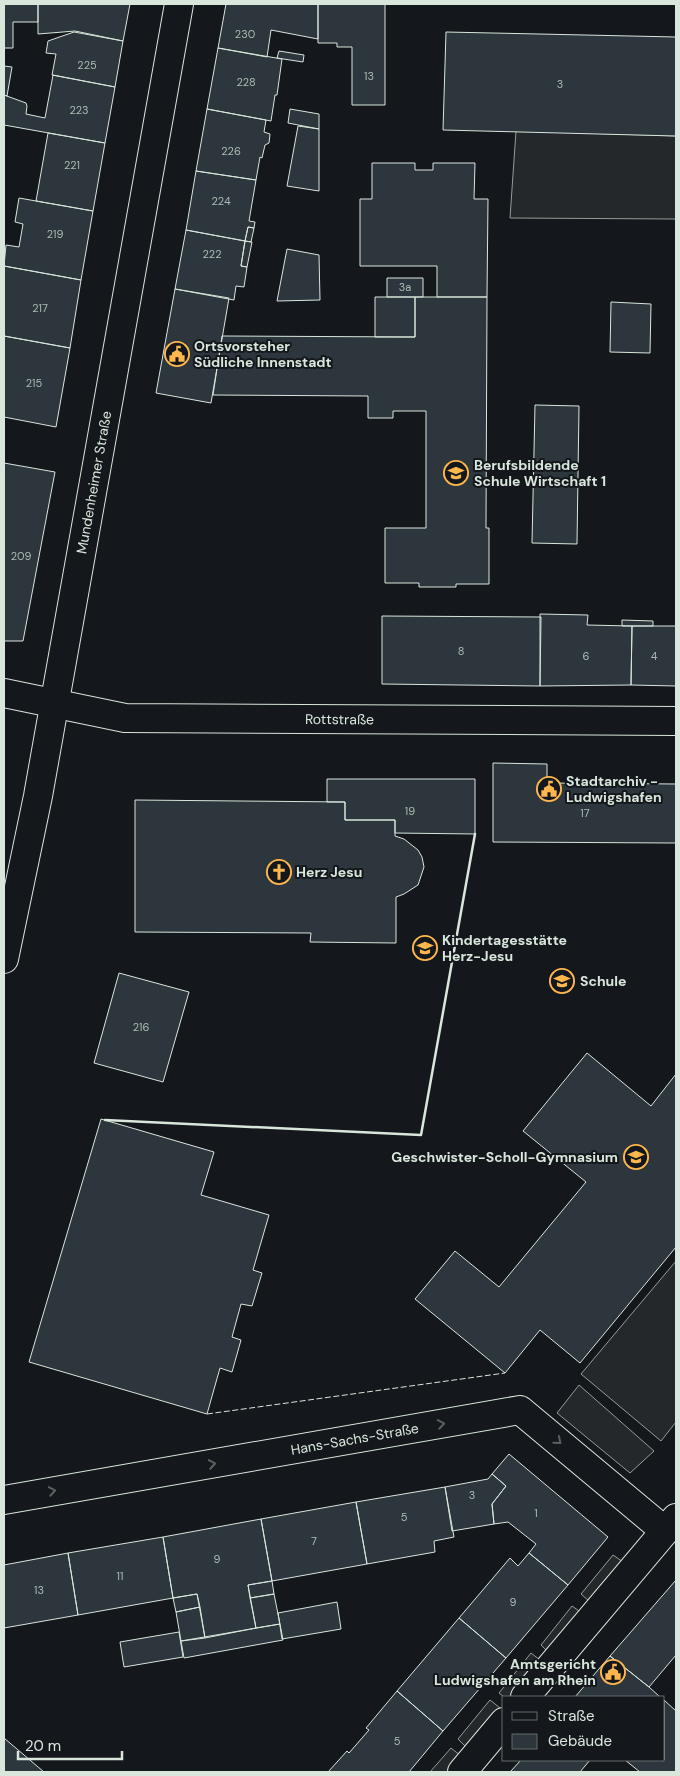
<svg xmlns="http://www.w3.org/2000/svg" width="680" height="1776" font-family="'DM Sans',sans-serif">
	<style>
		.parking { fill: #24282b; stroke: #939e99 }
		.building { fill: #2c363c; stroke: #d8e6dc }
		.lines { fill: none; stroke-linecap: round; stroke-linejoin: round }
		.minor-casing { stroke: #d8e6dc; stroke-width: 30 }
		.tertiary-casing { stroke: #d8e6dc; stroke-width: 30 }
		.minor { stroke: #14181c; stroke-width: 28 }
		.tertiary { stroke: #14181c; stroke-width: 28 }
		.fence { stroke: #d8e6dc; stroke-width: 1; stroke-dasharray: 6 2.5; stroke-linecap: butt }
		.wall { stroke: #d8e6dc; stroke-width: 2.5 }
		.oneway { stroke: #59605f }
		.labels { text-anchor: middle; stroke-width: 4; stroke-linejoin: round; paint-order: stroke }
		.number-label { font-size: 11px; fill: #adbab4 }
		.poi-label { font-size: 14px; font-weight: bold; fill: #d8e6dc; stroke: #14181c; text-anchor: start }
		.street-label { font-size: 14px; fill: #d8e6dc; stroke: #14181c }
	</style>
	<rect width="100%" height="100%" fill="#14181c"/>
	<path class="parking" d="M516,131L676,136V219L510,218Z
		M676,1261V1422L661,1441L581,1374Z
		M579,1385L654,1451L630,1473L557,1413Z
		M613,1555L623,1562L589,1601L581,1594Z
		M572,1606L582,1613L549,1653L541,1645Z
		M531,1653L540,1660L509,1697H504L499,1693Z
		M490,1700L500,1708L466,1747L458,1739Z
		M451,1748L461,1756L447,1772H430Z"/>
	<path class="building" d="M4,4H38V22H13V48H4Z
		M38,4H130L123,41L75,31L38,34Z
		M226,4H318V39L271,30L267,57L218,48Z
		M318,4H385V105H352V47H337V43H318Z
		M74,32L123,41L115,87L52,75L56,54L46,53L48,41Z
		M446,32L676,37V136L443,130Z
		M218,48L282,59L277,95H275L271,121L207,109Z
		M279,51L304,55L303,62L277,58Z
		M4,66L12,67L7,96L4,95Z
		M53,75L115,87L105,143L4,125V95L26,103L27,106L26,114L45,118Z
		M207,109L266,120L264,132L270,134L269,143L265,145L262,158L260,157L256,180L196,171Z
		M290,109L319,114V129L288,123Z
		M298,126L319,129V191L287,186Z
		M48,133L105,143L93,211L36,201Z
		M372,163H415V170H433V163H475L474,199H488L487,297H437V266H360V199H372Z
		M196,171L256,180L249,221L255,222L254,228L248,227L245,241L186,230Z
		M19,198L93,211L81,280L4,266L6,245L19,247L23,224L15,222Z
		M248,227L254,228L251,242L245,241Z
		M186,230L245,241L241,266L247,267L244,287L236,286L234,300L175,289Z
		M245,241L252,242L247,267L241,266Z
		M287,249L319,255L320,300L277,301Z
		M4,266L81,280L70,348L4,336Z
		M387,278H423V297H387Z
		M175,289L229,298L211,403L156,393Z
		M375,297H415V337H375Z
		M415,297H487L486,528H489V584H456V587H419V583H385V528H426V411H393V418H368V396L213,395L222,336L415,337Z
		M611,302L651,304L650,353L610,352Z
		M4,336L70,348L56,427L4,417Z
		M535,405L579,406L577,544L532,543Z
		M4,463L55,472L23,641H4Z
		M540,614L588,615L587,625L632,626L631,685L540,686Z
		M382,616L541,617L540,686L382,684Z
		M622,620L653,621V626H622Z
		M632,626H676V686L631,685Z
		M493,763L547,764V783L676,784V843L493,842Z
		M327,779H475V834L395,833V820H345V802H327Z
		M135,800L345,802V820H395V836L404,839L418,850L422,857L424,867L418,885L404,894L396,897V943L310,942L311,933L135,932Z
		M119,973L189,992L163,1082L94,1063Z
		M587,1053L651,1106L676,1074V1247L580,1363L540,1330L505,1373L415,1299L455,1251L499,1287L586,1182L523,1131Z
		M101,1119L214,1152L201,1195L269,1215L253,1270L262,1273L252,1306L241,1304L232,1337L241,1340L232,1372L220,1368L207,1414L29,1362Z
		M509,1454L608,1537L568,1585L529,1553L536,1544L508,1522L494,1524L492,1504L506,1486L492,1474Z
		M492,1474L506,1486L492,1504L494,1524L452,1531L445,1487L488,1479Z
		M445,1487L454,1537L434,1541L435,1552L367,1564L356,1502Z
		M356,1502L367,1564L272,1581L261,1519Z
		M261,1519L272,1581L248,1585L256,1628L205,1638L197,1594L173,1598L163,1537Z
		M163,1537L173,1598L78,1615L68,1553Z
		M68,1553L78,1615L4,1628V1565Z
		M529,1553L568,1585L506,1658L459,1618L510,1558L518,1566Z
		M676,1580V1655L649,1687L610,1656Z
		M272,1581L274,1594L250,1598L248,1585Z
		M197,1594L200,1607L176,1612L173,1598Z
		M274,1594L280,1624L256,1628L250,1598Z
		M337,1602L341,1629L282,1639L278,1613Z
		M200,1607L205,1638L181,1641L176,1612Z
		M459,1618L506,1658L443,1731L397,1691Z
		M280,1624L283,1640L184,1658L181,1641Z
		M179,1632L183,1657L124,1667L120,1642Z
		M610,1656L649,1687L660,1697H575Z
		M397,1691L443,1731L409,1772H328L347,1751L349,1753L369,1730L366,1728Z
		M664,1700L676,1711V1772H640L625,1760H664Z
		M4,1738L44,1772H4Z
		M521,1760H590L580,1772H510Z"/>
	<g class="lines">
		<defs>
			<g id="minor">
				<path id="s1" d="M4,693L125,718L676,721"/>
				<path id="s2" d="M4,1500L520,1410L665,1531"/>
				<path d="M525,1697L676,1518"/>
				<path d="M462,1772L504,1722"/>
			</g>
			<g id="tertiary">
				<path id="s3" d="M4,959L38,796L179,4"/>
			</g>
		</defs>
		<use href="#minor" class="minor-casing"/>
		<use href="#tertiary" class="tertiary-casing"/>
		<use href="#minor" class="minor"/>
		<use href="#tertiary" class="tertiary"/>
		<path class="fence" d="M207,1414L505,1373"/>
		<path class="wall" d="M105,1120L421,1135L475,834"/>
	</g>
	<defs><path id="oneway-chevron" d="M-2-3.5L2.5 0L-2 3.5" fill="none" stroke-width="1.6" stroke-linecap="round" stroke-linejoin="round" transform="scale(1.25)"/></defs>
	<g class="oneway">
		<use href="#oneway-chevron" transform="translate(441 1424) rotate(-10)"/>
		<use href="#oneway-chevron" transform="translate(558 1441) rotate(40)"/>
		<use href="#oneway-chevron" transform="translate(212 1464) rotate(-10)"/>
		<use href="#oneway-chevron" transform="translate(52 1491) rotate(-10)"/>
	</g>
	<defs>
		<symbol id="civic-ring" viewBox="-11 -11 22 22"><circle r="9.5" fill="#14181c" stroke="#ffb74d" stroke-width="1.5"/><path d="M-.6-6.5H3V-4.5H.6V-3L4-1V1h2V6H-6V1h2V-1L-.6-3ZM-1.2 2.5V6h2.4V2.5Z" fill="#ffb74d"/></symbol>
		<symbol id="school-ring" viewBox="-11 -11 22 22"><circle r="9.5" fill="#14181c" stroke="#ffb74d" stroke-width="1.5"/><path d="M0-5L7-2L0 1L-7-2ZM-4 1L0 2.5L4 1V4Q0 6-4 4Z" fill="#ffb74d"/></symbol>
		<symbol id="church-ring" viewBox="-11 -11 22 22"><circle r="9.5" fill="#14181c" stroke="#ffb74d" stroke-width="1.5"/><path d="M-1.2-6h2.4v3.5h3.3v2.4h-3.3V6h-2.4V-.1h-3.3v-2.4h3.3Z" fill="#ffb74d"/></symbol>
	</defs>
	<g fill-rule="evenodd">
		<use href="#civic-ring" x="163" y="340" width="28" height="28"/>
		<use href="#school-ring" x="442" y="459" width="28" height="28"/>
		<use href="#civic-ring" x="535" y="775" width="28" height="28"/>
		<use href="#church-ring" x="265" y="858" width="28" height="28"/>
		<use href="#school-ring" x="411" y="934" width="28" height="28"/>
		<use href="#school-ring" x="548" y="967" width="28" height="28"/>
		<use href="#school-ring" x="622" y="1143" width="28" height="28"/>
		<use href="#civic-ring" x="599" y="1658" width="28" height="28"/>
	</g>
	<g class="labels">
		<g class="number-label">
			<text x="245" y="38">230</text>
			<text x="87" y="69">225</text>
			<text x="369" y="80">13</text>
			<text x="246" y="86">228</text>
			<text x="560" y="88">3</text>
			<text x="79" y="114">223</text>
			<text x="231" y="155">226</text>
			<text x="72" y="169">221</text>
			<text x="221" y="205">224</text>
			<text x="55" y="238">219</text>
			<text x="212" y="258">222</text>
			<text x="405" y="291">3a</text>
			<text x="40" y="312">217</text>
			<text x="34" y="387">215</text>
			<text x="21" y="560">209</text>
			<text x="461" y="655">8</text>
			<text x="586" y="660">6</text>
			<text x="654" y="660">4</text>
			<text x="410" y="815">19</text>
			<text x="585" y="817">17</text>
			<text x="141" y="1031">216</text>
			<text x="472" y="1499">3</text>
			<text x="536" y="1517">1</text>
			<text x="404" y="1521">5</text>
			<text x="314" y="1545">7</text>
			<text x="217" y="1563">9</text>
			<text x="120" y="1580">11</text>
			<text x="39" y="1594">13</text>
			<text x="513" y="1606">9</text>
			<text x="397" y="1745">5</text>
		</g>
		<g class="poi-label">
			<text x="194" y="351">Ortsvorsteher<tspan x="194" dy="16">Südliche Innenstadt</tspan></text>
			<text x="474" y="470">Berufsbildende<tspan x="474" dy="16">Schule Wirtschaft 1</tspan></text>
			<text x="566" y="786">Stadtarchiv -<tspan x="566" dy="16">Ludwigshafen</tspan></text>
			<text x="296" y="877">Herz Jesu</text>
			<text x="442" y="945">Kindertagesstätte<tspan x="442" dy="16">Herz-Jesu</tspan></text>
			<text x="580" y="986">Schule</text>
			<text x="618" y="1162" text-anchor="end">Geschwister-Scholl-Gymnasium</text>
			<text x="596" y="1669" text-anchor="end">Amtsgericht<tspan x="596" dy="16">Ludwigshafen am Rhein</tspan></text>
		</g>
		<g class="street-label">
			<text dy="5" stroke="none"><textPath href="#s3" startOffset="485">Mundenheimer Straße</textPath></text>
			<text dy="5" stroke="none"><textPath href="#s1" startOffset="338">Rottstraße</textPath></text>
			<text dy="5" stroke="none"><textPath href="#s2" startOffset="356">Hans-Sachs-Straße</textPath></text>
		</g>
	</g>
	<rect width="680" height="1776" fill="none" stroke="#d8e6dc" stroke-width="10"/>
	<rect x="502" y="1696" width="162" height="65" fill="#14181c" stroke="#626a69"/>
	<rect x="512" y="1712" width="25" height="8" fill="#14181c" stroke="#626a69"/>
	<text x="548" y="1721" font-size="15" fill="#d8e6dc">Straße</text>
	<rect x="512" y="1734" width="25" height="15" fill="#2c363c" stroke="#626a69"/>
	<text x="548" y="1746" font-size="15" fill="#d8e6dc">Gebäude</text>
	<path d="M18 1751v8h104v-8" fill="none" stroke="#d8e6dc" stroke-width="2.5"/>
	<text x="25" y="1751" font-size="15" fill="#d8e6dc" stroke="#14181c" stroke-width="4" paint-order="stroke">20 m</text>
</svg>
